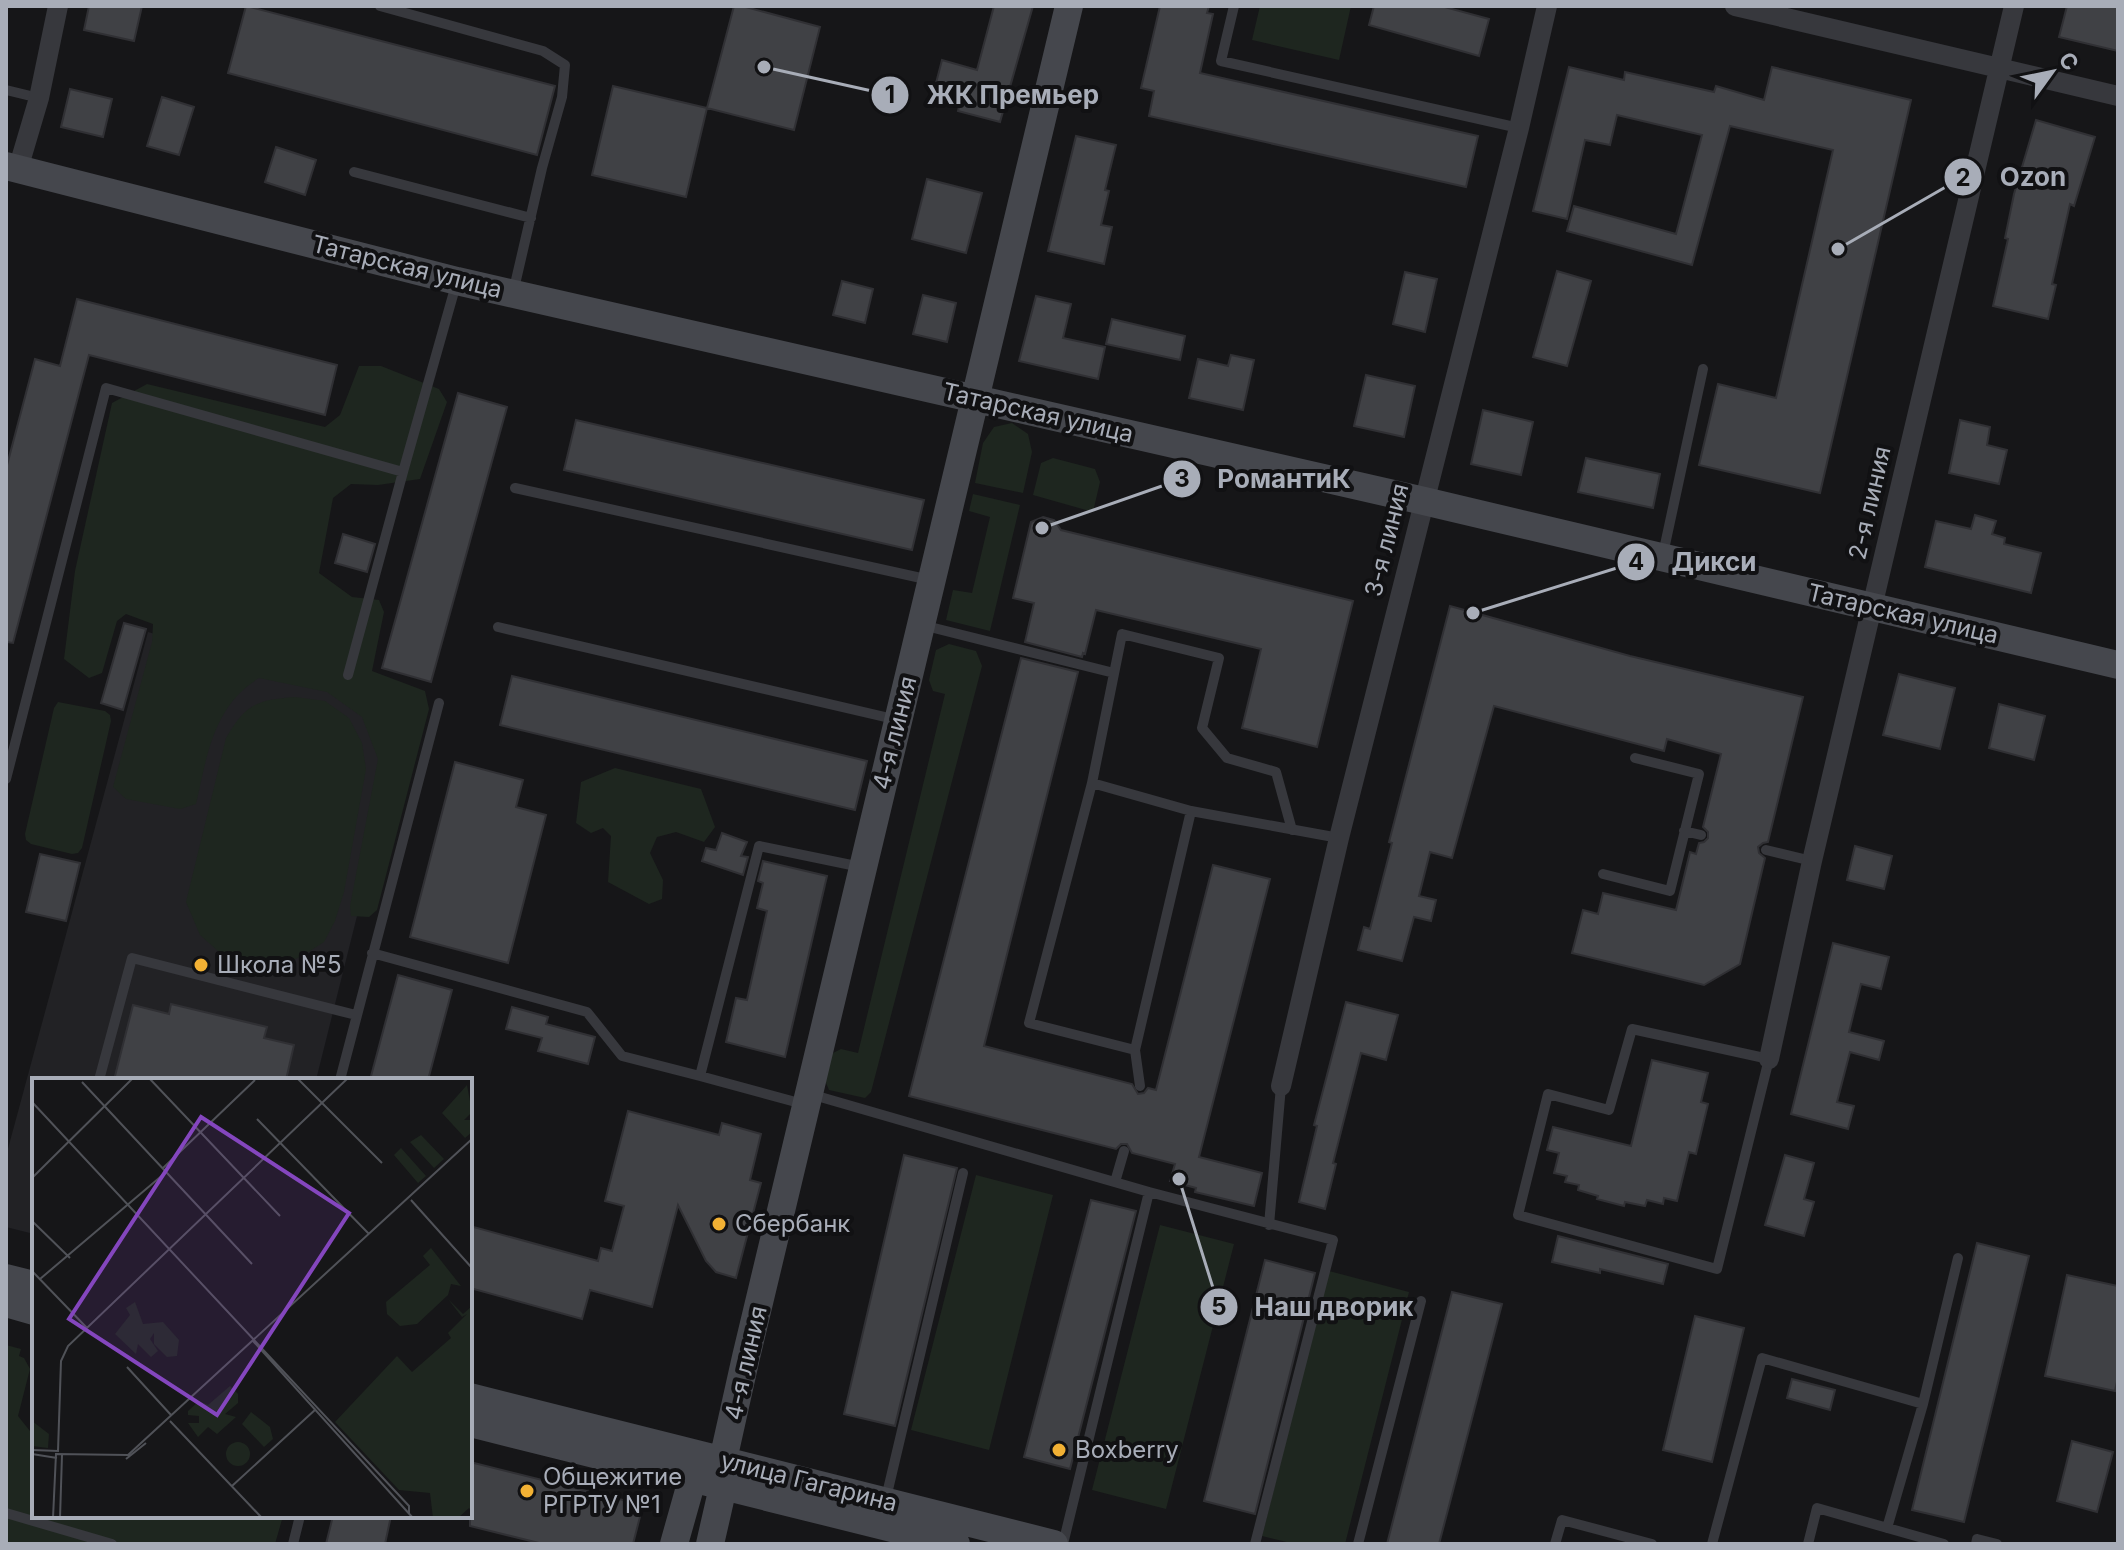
<svg xmlns="http://www.w3.org/2000/svg" width="2124" height="1550" font-family="Inter,sans-serif">
	<style>
		.built { fill: #222225 }
		.green { fill: #1e261f }
		.building { fill: #404145; stroke: #303034; stroke-width: 2 }
		.lines { fill: none; stroke-linecap: round; stroke-linejoin: round }
		.lane { stroke: #37383d; stroke-width: 10 }
		.street { stroke: #37383d; stroke-width: 20 }
		.secondary { stroke: #45474d; stroke-width: 28 }
		.poi-dot { fill: #f2b134; stroke: #111113; stroke-width: 3 }
		.labels { text-anchor: middle; stroke-width: 8; stroke-linejoin: round; paint-order: stroke }
		.street-label { font-size: 24px; fill: #a8adb8; stroke: #111113 }
		.poi-label { font-size: 24px; fill: #a8adb8; stroke: #111113; text-anchor: start }
		.inset-road { fill: none; stroke: #505258; stroke-width: 2 }
		.view { fill: #8446be; fill-opacity: 0.15; stroke: #8446be; stroke-width: 4 }
		.inset-edge { fill: none; stroke: #a8adb8; stroke-width: 4 }
		.leader { fill: none; stroke: #a8adb8; stroke-width: 3 }
		.callout-dot { fill: #a8adb8; stroke: #111113; stroke-width: 3 }
		.mark-label { font-size: 24px; text-anchor: middle; font-weight: bold; fill: #111 }
		.callout-label { font-size: 26px; text-anchor: middle; font-weight: bold; fill: #a8adb8; stroke: #111113; stroke-width: 8; stroke-linejoin: round; paint-order: stroke }
	</style>
	<rect width="100%" height="100%" fill="#161618"/>
	<path class="built" d="M148,632L409,708L316,1080H34V1234L6,1227V1156Z"/>
	<path class="green" d="M1260,6H1351L1339,60L1252,40Z
		M359,366H381L439,389L447,402L420,479L378,485L351,484L333,498L319,573L352,597L379,600L384,612L372,671L425,691L429,709L377,910L369,917L351,916L350,906L378,759L362,717L327,692L259,678C213,706 207,756 196,804L180,809L126,799L113,787L152,642L153,624L126,614L117,621L102,673L89,678L64,659L75,571L112,403L147,384L325,427L340,415Z
		M1012,423L1028,434L1032,452L1023,493L975,483L983,443L994,427Z
		M1053,458L1095,469L1100,482L1093,512L1033,495L1041,463Z
		M973,494L1020,505L990,631L946,620L953,590L972,593L990,517L969,511Z
		M949,644L976,651L982,666L871,1092L865,1098L829,1090L824,1078L831,1054L841,1049L858,1053L945,694L933,691L929,680L936,650Z
		M295,697L325,701L349,718L362,743L366,769L344,892L335,921L324,942L302,956L275,968L246,966L218,951L200,935L186,902L226,738C246,704 256,700 295,697Z
		M58,702L105,711L110,715L111,721L82,848L78,853L72,854L31,844L26,840L25,834L54,708Z
		M615,768L701,789L715,827L704,842L676,832L657,837L650,853L663,880L662,899L649,904L608,882L611,836L603,828L591,833L576,823L581,782Z
		M976,1175L1053,1195L989,1450L911,1430Z
		M1160,1225L1234,1244L1166,1509L1092,1490Z
		M1329,1271L1409,1292L1345,1544H1295L1262,1536Z
		M6,1345L21,1349L19,1356L24,1358L30,1369L18,1416L34,1436V1516H283L275,1544H6Z"/>
	<path class="building" d="M89,6H142L134,41L84,30Z
		M246,6L555,86L537,155L228,73Z
		M734,6H742L820,27L794,130L707,108Z
		M994,6H1033L1000,122L958,111L962,94L935,87L942,60L977,70Z
		M1160,6H1209L1207,13L1213,14L1200,73L1478,136L1466,187L1149,116L1154,91L1141,88Z
		M1374,6H1441L1489,19L1479,56L1369,25Z
		M2067,6H2118V51L2059,37Z
		M1569,67L1624,80L1625,72L1714,92L1716,86L1764,100L1772,67L1911,100L1820,493L1699,465L1718,384L1776,398L1833,150L1730,126L1692,265L1567,231L1574,206L1676,234L1702,135L1617,115L1610,145L1585,140L1567,219L1533,211Z
		M613,86L707,108L686,197L592,175Z
		M70,89L112,99L103,137L61,127Z
		M162,97L194,107L179,155L147,146Z
		M2036,120L2095,137L2074,206L2070,204L2052,284L2056,285L2048,319L1993,306L2008,239L2005,238L2014,194Z
		M1076,136L1116,145L1105,190L1109,191L1101,225L1112,227L1104,264L1048,251Z
		M276,147L316,160L305,195L265,182Z
		M927,179L982,193L966,253L912,239Z
		M1557,271L1591,281L1567,366L1533,357Z
		M1405,272L1437,279L1425,332L1393,324Z
		M842,281L873,289L865,323L833,315Z
		M923,295L956,303L947,342L913,334Z
		M1036,296L1071,304L1063,338L1105,347L1098,379L1019,361Z
		M77,299L337,365L325,415L89,355L13,643L6,642V469L35,359L60,366Z
		M1112,319L1185,336L1180,360L1106,344Z
		M1231,355L1254,360L1243,410L1189,398L1198,359L1228,366Z
		M1366,375L1415,386L1404,437L1354,426Z
		M458,393L507,407L431,682L382,668Z
		M1483,410L1533,422L1521,475L1471,464Z
		M576,420L924,500L912,550L564,470Z
		M1960,420L1990,427L1987,445L2007,450L1999,484L1949,473Z
		M1586,458L1660,474L1653,508L1578,492Z
		M1975,515L1996,521L1992,534L2005,538L2004,544L2041,553L2031,593L1925,567L1936,521L1971,529Z
		M1043,517L1054,520L1061,530L1353,601L1317,747L1242,728L1261,649L1096,610L1085,654L1083,653L1082,657L1025,642L1034,603L1013,598L1031,522Z
		M343,534L375,544L367,572L335,563Z
		M1450,606L1630,656L1803,697L1768,842L1763,843L1758,847L1759,853L1765,858L1740,964L1704,985L1572,953L1583,910L1598,914L1603,893L1676,910L1690,852L1696,854L1699,843L1704,842L1708,838V832L1703,827L1721,754L1667,739L1664,751L1494,706L1452,858L1430,852L1419,896L1436,900L1431,921L1414,917L1402,961L1358,950L1364,927L1370,929L1392,843L1389,842Z
		M124,623L146,629L123,710L101,703Z
		M1021,658L1078,672L984,1046L1132,1084L1138,1094L1144,1093L1148,1088L1156,1090L1213,865L1270,879L1199,1157L1262,1173L1254,1206L1195,1192L1196,1188L1170,1181L1175,1164L1132,1153L1127,1144H1121L1116,1149L909,1096Z
		M1899,674L1955,688L1940,749L1883,735Z
		M512,676L867,761L855,810L500,725Z
		M1999,704L2045,716L2034,760L1989,748Z
		M455,762L523,780L516,807L546,815L508,963L410,937Z
		M722,833L747,842L741,856L748,857L743,875L702,861L706,848L716,850Z
		M1855,846L1892,856L1884,889L1847,880Z
		M40,854L80,863L66,921L26,912Z
		M763,861L827,876L785,1057L726,1042L736,998L747,1000L767,911L757,908L763,883L758,881Z
		M1833,943L1889,957L1881,989L1861,984L1849,1032L1884,1041L1879,1060L1850,1052L1837,1102L1854,1106L1848,1129L1791,1114Z
		M398,975L452,990L428,1080H370Z
		M1346,1002L1398,1015L1386,1060L1361,1053L1333,1163L1336,1164L1325,1209L1299,1202L1317,1126L1314,1125Z
		M171,1004L267,1027L264,1038L294,1045L286,1080H114L133,1005L169,1014Z
		M512,1007L548,1017L546,1024L595,1037L588,1064L538,1051L542,1038L506,1029Z
		M1652,1060L1708,1073L1701,1102L1708,1104L1696,1154L1689,1152L1677,1201L1664,1198L1663,1204L1647,1200L1645,1206L1625,1202L1624,1206L1597,1199L1598,1196L1578,1190L1579,1185L1565,1182L1567,1176L1554,1173L1559,1153L1547,1150L1553,1127L1631,1146Z
		M628,1111L719,1135L722,1123L761,1134L750,1180L761,1183L736,1278L716,1272L706,1261L678,1205L652,1307L590,1290L582,1319L470,1288V1226L598,1261L601,1248L612,1251L624,1206L605,1201Z
		M904,1155L957,1168L895,1426L844,1414Z
		M1785,1155L1814,1163L1804,1199L1814,1202L1804,1236L1765,1225Z
		M1091,1200L1136,1211L1070,1469L1024,1457Z
		M1558,1236L1668,1264L1663,1284L1600,1269V1273L1552,1262Z
		M1977,1243L2029,1256L1964,1522L1912,1510Z
		M1265,1260L1315,1273L1255,1514L1204,1501Z
		M2067,1275L2118,1286V1377L2115,1391L2045,1376Z
		M1452,1292L1502,1304L1439,1544H1387Z
		M1695,1316L1744,1328L1712,1462L1663,1450Z
		M1792,1379L1835,1390L1830,1410L1787,1398Z
		M2072,1441L2113,1452L2097,1512L2057,1501Z
		M470,1462L643,1505L633,1544H543L470,1526Z
		M333,1516H391L385,1544H326Z"/>
	<g class="lines">
		<path class="lane" d="M380,6L543,51L565,65L562,97L542,168L513,293
			M1234,6L1221,61L1519,128
			M6,90L39,98
			M354,172L531,218
			M515,488L930,580
			M1663,554L1703,369
			M922,625L1114,673
			M498,627L898,720
			M348,675L403,472
			M6,779L106,388L403,472L457,281
			M1092,783L1191,811L1339,838
			M1684,831L1701,835
			M1766,850L1812,861
			M1603,874L1670,891L1699,774L1635,758
			M372,953L587,1012L622,1056L700,1076
			M1632,1029L1769,1059L1717,1269L1518,1215L1548,1094L1609,1110Z
			M1135,1050L1029,1023L1092,783L1122,634L1219,658L1202,728L1227,758L1276,772L1292,830
			M99,1080L132,958L356,1015
			M340,1080L439,703
			M1140,1086L1135,1050L1191,811
			M810,1094L1149,1192L1063,1544
			M803,1104L700,1076L759,846L861,867
			M1115,1182L1124,1151
			M1149,1192L1333,1240L1255,1544
			M1269,1225L1281,1086
			M886,1498L963,1173
			M6,1513L112,1544
			M1887,1528L1923,1404L1958,1258
			M293,1544L300,1516
			M1358,1544L1421,1301
			M1555,1544L1562,1520L1652,1544
			M1712,1544L1762,1358L1923,1404
			M1808,1544L1817,1508L1944,1544
			M1976,1544L1977,1539L1997,1544"/>
		<path class="street" d="M1735,6L2118,96
			M18,169L39,98L58,6
			M1769,1059L1812,861L2014,6
			M1281,1086L1339,838L1519,128L1547,6"/>
		<path class="secondary" d="M6,166L457,281L1424,501L2118,665
			M6,1278L34,1285
			M6,1303L34,1311
			M470,1397L1054,1544
			M470,1423L956,1544
			M674,1544L692,1480L706,1471
			M710,1544L723,1487V1460L746,1357L1069,6"/>
	</g>
	<g class="poi-dot">
		<circle cx="201" cy="965" r="8"/>
		<circle cx="719" cy="1224" r="8"/>
		<circle cx="1059" cy="1450" r="8"/>
		<circle cx="527" cy="1491" r="8"/>
	</g>
	<g class="labels">
		<g class="street-label">
			<text transform="translate(407 267) rotate(14)" y="8">Татарская улица</text>
			<text transform="translate(1038 413) rotate(13)" y="8">Татарская улица</text>
			<text transform="translate(1870 503) rotate(-77)" y="8">2-я линия</text>
			<text transform="translate(1387 540) rotate(-76)" y="8">3-я линия</text>
			<text transform="translate(1903 614) rotate(13)" y="8">Татарская улица</text>
			<text transform="translate(895 733) rotate(-76)" y="8">4-я линия</text>
			<text transform="translate(746 1363) rotate(-77)" y="8">4-я линия</text>
			<text transform="translate(809 1482) rotate(14)" y="8">улица Гагарина</text>
		</g>
		<g class="poi-label">
			<text x="217" y="973">Школа №5</text>
			<text x="735" y="1232">Сбербанк</text>
			<text x="1075" y="1458">Boxberry</text>
			<text x="543" y="1485">Общежитие<tspan x="543" dy="28">РГРТУ №1</tspan></text>
		</g>
	</g>
	<g transform="translate(32 1078)">
		<rect width="440" height="440" fill="#161618"/>
		<path d="M435,7L440,34L432,42H440V54L433,60L410,35ZM389,57L412,81L402,90L378,64ZM369,70L394,98L386,105L362,77ZM399,170L429,208L419,206L416,217L385,246L368,248L355,236L354,224L398,187L391,178ZM416,221L431,236L440,228V433L437,430L426,440H401L398,415L367,412L303,344L365,278L380,294L419,260L416,255L435,236L430,239ZM103,224L111,246L131,244L147,262L145,278L135,279L122,266V255L118,261L126,273L119,279L106,266L104,276L83,256L98,237L94,230ZM198,308L206,316V325L193,336L204,339L185,356L176,349L166,359L156,345H167V338L156,337V333L167,323L176,327ZM219,334L238,349L241,361L232,369L210,346ZM0,343L17,356L16,370L0,368ZM194 376a12 12 0 1 1 24 0a12 12 0 1 1-24 0Z" fill="#1e261f"/>
		<path class="inset-road" d="M117,0L248,138M265,0L350,85M50,4L220,186M0,24L377,428V436M225,41L337,156M130,91L223,2M0,100L101,0M379,122L440,190M0,143L38,180M0,193L55,250M8,201L133,95M221,263L381,440M95,289L139,337M138,343L230,440M0,372L26,373L29,283L36,268L316,0M0,376L25,380M94,381L114,365M200,408L284,331M21,440L24,376L96,377L440,61M28,440L30,377"/>
		<path class="view" d="M169,39L317,135L185,337L37,241Z"/>
		<rect width="440" height="440" class="inset-edge"/>
	</g>
	<path class="leader" d="M764 67L890 95M1838 249L1963 177M1042 528L1182 479M1473 613L1636 562M1179 1179L1219 1307"/>
	<g class="callout-dot">
		<circle cx="764" cy="67" r="8"/>
		<circle cx="1838" cy="249" r="8"/>
		<circle cx="1042" cy="528" r="8"/>
		<circle cx="1473" cy="613" r="8"/>
		<circle cx="1179" cy="1179" r="8"/>
		<circle cx="890" cy="95" r="20"/>
		<circle cx="1963" cy="177" r="20"/>
		<circle cx="1182" cy="479" r="20"/>
		<circle cx="1636" cy="562" r="20"/>
		<circle cx="1219" cy="1307" r="20"/>
	</g>
	<g class="mark-label">
		<text x="890" y="103">1</text>
		<text x="1963" y="186">2</text>
		<text x="1182" y="487">3</text>
		<text x="1636" y="570">4</text>
		<text x="1219" y="1315">5</text>
	</g>
	<g class="callout-label">
		<text x="1013" y="104">ЖК Премьер</text>
		<text x="2033" y="186">Ozon</text>
		<text x="1284" y="488">РомантиК</text>
		<text x="1714" y="571">Дикси</text>
		<text x="1334" y="1316">Наш дворик</text>
	</g>
	<rect width="2124" height="1550" fill="none" stroke="#a8adb8" stroke-width="16"/>
	<g transform="translate(2052 72) rotate(57)" stroke="#111113" stroke-width="6" paint-order="stroke">
	<path d="M0-6L14 30L0 20L-14 30Z" fill="#a8adb8"/>
	<text y="-12" font-size="22" font-weight="bold" text-anchor="middle" fill="#a8adb8">С</text>
	</g>
</svg>
